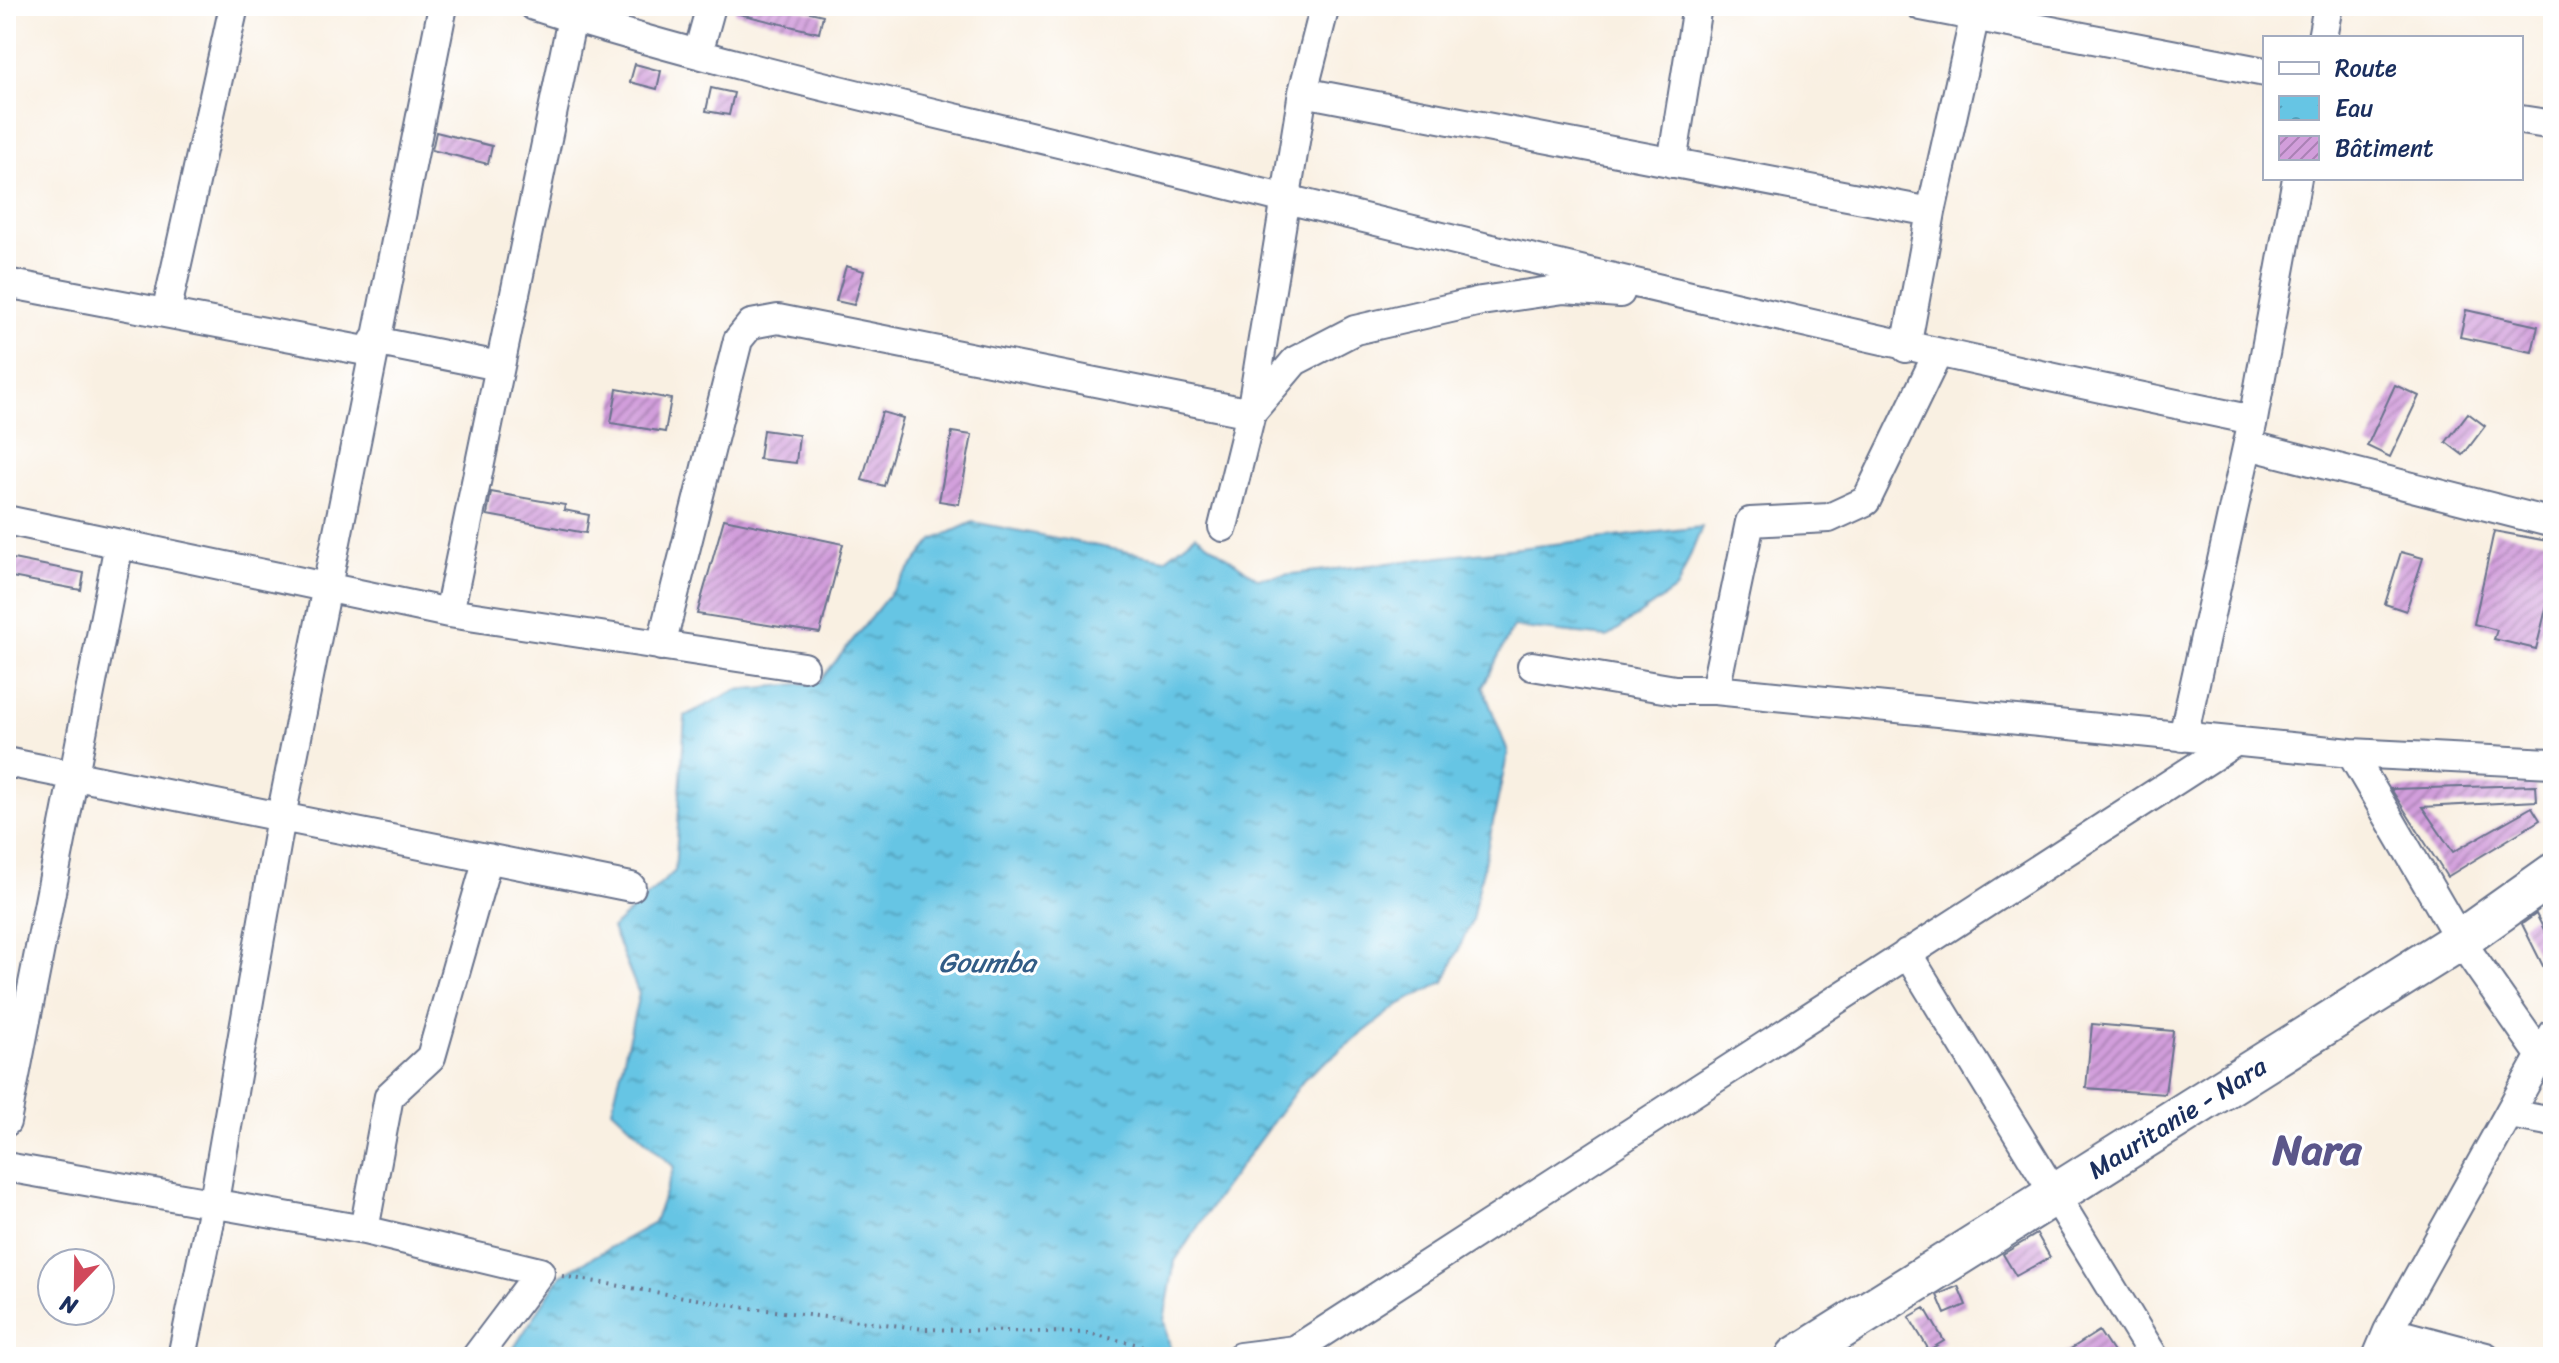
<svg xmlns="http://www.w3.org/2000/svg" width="2559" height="1363" font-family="Sriracha,sans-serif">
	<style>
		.water { fill: url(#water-ripples); stroke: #407aa1; stroke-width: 2 }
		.building { fill: url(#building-hatch) }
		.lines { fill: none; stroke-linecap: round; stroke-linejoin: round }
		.street-casing { stroke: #69738c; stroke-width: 32 }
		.secondary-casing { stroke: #69738c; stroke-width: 44 }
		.path { stroke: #69738c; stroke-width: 4; stroke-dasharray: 2 6; stroke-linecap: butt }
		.street { stroke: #fff; stroke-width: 28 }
		.secondary { stroke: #fff; stroke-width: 40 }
		.labels { text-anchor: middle; stroke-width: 6; stroke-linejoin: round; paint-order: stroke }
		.street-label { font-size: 26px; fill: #1b2f5e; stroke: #fff }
		.water-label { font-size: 28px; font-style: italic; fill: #325c86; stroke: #fff }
		.town-label { font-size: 42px; font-weight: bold; fill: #5b568a; stroke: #fff }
	</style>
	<defs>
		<pattern id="water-ripples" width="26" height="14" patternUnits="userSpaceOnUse" patternTransform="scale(2)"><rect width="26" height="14" fill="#66c5e4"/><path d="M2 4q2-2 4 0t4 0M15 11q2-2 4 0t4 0" fill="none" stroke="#53a0bc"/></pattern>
		<pattern id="building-hatch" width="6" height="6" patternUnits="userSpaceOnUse" patternTransform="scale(2)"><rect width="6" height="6" fill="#d29edb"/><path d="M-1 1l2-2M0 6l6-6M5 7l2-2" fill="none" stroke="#aa81b5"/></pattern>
	</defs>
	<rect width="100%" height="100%" fill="#fff"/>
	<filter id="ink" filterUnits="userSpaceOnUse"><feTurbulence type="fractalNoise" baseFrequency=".0125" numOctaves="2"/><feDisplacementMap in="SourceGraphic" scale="16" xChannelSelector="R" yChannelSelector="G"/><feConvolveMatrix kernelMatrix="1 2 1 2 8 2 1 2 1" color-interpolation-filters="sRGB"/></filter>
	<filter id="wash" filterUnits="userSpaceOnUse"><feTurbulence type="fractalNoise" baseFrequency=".006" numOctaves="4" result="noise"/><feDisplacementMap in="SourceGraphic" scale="32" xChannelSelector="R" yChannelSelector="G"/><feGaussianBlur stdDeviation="1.8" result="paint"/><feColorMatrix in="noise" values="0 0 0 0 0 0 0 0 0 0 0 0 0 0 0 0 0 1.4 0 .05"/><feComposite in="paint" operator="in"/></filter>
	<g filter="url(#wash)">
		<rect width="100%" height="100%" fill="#f9f0e2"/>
		<path class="water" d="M973,522L1165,559L1196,535L1257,578L1702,527L1677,588L1607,637L1513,627L1483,687L1508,752L1472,920L1444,982L1400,1004L1306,1077L1219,1195L1175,1261L1164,1320L1172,1357H508L561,1275L654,1223L674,1167L612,1109L639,994L612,928L675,871L685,716L736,690L819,682L933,540Z"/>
		<g id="blocks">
			<path class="building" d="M736,6H784L823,15L819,33L735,13Z
				M635,64L661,71L657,89L630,82Z
				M711,88L734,93L729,115L706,111Z
				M436,132L492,146L488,164L432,150Z
				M846,266L864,271L854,305L836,301Z
				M2466,310L2538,326L2532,352L2460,337Z
				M2395,385L2419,396L2390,457L2367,446Z
				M617,389L671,399L665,432L611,423Z
				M882,412L903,418L884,486L862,480Z
				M2468,413L2485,426L2463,455L2446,442Z
				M763,430L799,435L796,463L759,459Z
				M952,432L972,435L959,504L939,501Z
				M491,492L565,505L564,510L589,515L586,533L487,515Z
				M724,519L843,544L820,633L697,614Z
				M2494,531L2553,542V564L2547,588L2551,589L2536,649L2494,639L2497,630L2474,624Z
				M2401,552L2423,558L2406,611L2385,604Z
				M8,558L84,573L81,590L6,576Z
				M2536,785L2537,801L2422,807L2453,852L2532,807L2540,820L2447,877L2391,789Z
				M2536,914L2553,947V986L2522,924Z
				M2092,1024L2173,1031L2165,1094L2086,1088Z
				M2037,1234L2050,1257L2016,1276L2003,1254Z
				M1958,1286L1966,1305L1945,1314L1937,1295Z
				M1925,1308L1944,1341L1929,1350L1909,1317Z
				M2099,1331L2116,1357H2058Z"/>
		</g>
	</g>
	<g filter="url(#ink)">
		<use href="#blocks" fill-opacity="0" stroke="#69738c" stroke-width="2"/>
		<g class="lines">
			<defs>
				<path id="street" d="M534,6C731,69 936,112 1136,162C1507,254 1879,343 2253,420
					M1921,6L2265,72
					M2322,38L2328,6
					M698,53L711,6
					M1303,92L1931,212
					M2521,120L2553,125
					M1672,163L1697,6
					M6,283L371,352
					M166,313L234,6
					M374,341L499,366
					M1906,348L1931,212L1977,6
					M2248,445L2553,523
					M6,520L449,613L804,667
					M1223,527L1251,413L1303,92L1325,6
					M449,613L572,18
					M661,646L738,340L751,324L778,319L1251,413L1295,361L1355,330L1481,301L1564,289L1620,293
					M1532,666L1675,690H1715L2351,753L2553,763
					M1715,690L1750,522L1829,518L1866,501L1937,355
					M2183,737L2253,420L2297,178
					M2351,753L2460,940L2541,1056
					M6,762L631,887
					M1907,953L2154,1357
					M2510,1114L2553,1122
					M6,1122L119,544
					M6,1167L364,1230L540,1272L476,1357
					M364,1230L389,1096L431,1057L488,858
					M2388,1331L2486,1357
					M182,1357L214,1201L281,817L443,6
					M1240,1357L1295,1350L2235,742
					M2377,1357L2388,1331L2553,1034"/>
				<g id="secondary">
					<path id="s1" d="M1796,1357L2460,940L2553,874"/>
				</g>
			</defs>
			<use href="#street" class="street-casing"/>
			<use href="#secondary" class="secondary-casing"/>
			<path class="path" d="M562,1276L742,1307L925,1329L1088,1333L1190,1357"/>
			<use href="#street" class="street"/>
			<use href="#secondary" class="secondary"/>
		</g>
	</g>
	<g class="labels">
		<g class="street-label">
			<text dy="9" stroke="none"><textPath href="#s1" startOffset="450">Mauritanie - Nara</textPath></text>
		</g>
		<g class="water-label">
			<text x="987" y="972">Goumba</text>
		</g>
		<g class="town-label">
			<text x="2317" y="1164">Nara</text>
		</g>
	</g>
	<rect width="2559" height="1363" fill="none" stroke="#fff" stroke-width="32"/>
	<rect x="2263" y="36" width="260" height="144" fill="#ffffff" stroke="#a4acbf" stroke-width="2"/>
	<rect x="2279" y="62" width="40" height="12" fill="#ffffff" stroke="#a4acbf" stroke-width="2"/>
	<text x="2335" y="76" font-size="24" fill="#1b2f5e">Route</text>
	<rect x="2279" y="96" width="40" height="24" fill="url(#water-ripples)" stroke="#a4acbf" stroke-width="2"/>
	<text x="2335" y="116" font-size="24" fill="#1b2f5e">Eau</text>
	<rect x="2279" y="136" width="40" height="24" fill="url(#building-hatch)" stroke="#a4acbf" stroke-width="2"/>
	<text x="2335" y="156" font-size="24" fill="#1b2f5e">Bâtiment</text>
	<g transform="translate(76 1287) rotate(202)"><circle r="38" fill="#ffffff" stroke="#a4acbf" stroke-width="2"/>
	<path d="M0-6L14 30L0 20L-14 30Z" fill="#d1495b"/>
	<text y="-12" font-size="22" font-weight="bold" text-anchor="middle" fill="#1b2f5e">N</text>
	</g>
</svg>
